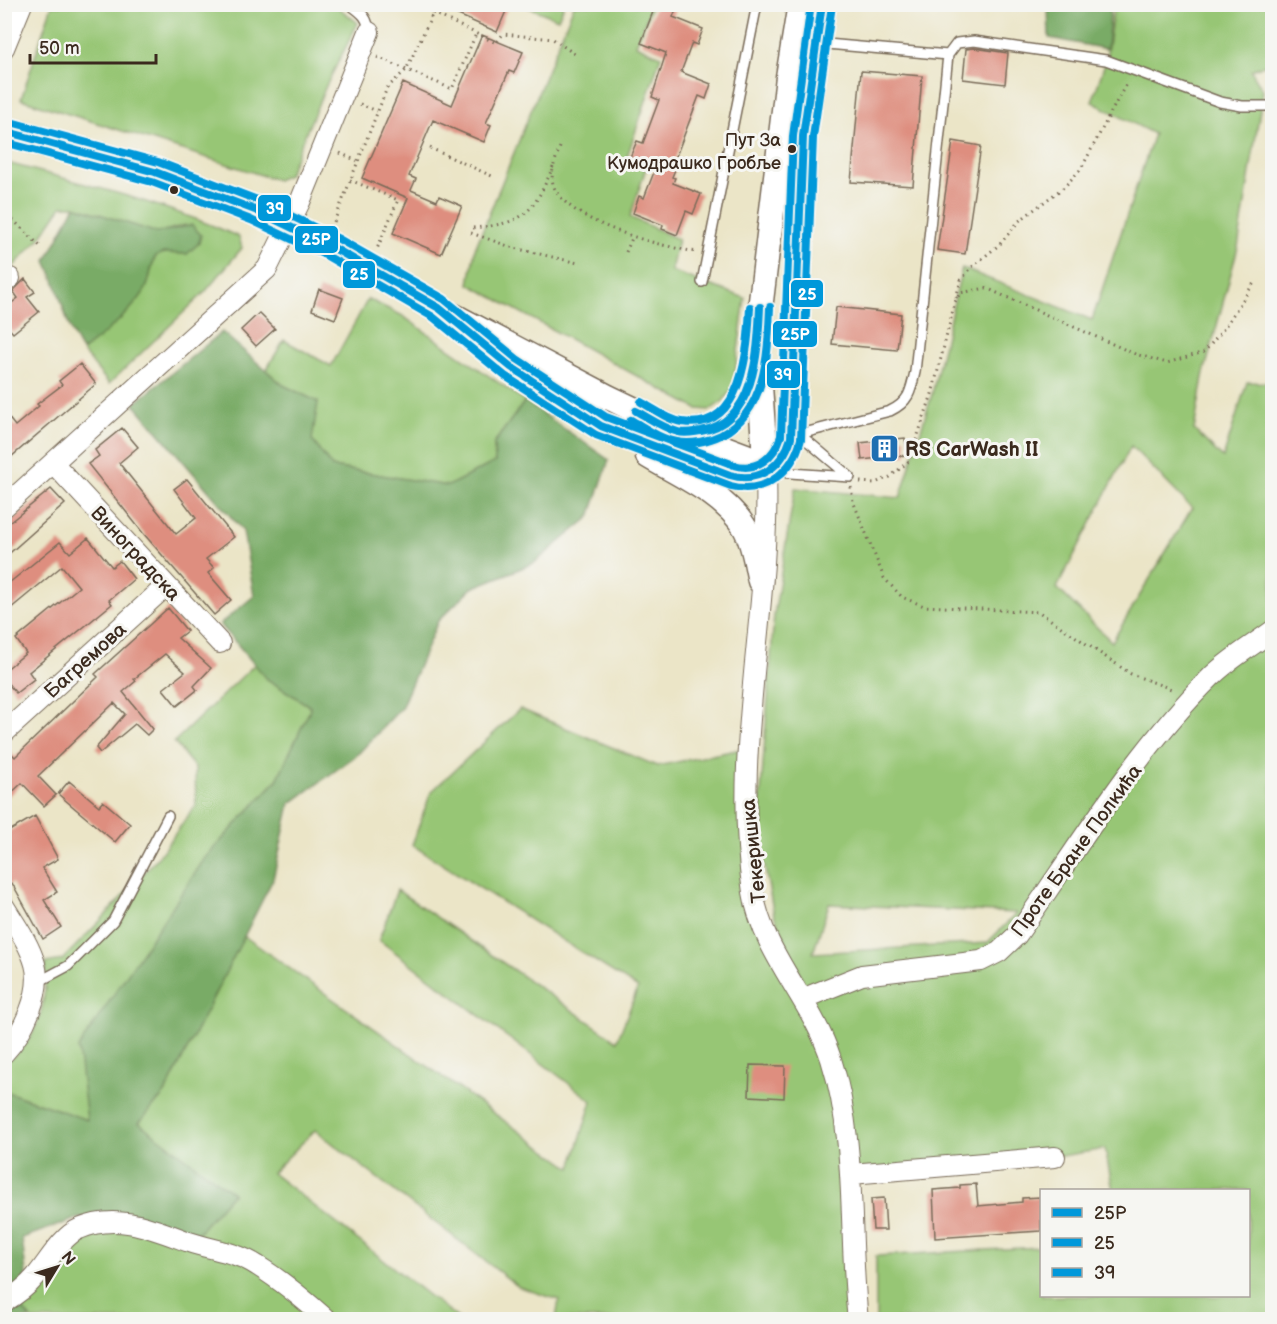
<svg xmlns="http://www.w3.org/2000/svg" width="1277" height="1324" font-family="'Balsamiq Sans',sans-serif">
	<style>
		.green { fill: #97c675; stroke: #69784a; stroke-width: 1.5; fill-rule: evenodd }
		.forest { fill: #79ab66; stroke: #5a6a42; stroke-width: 1.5 }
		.building { fill: #de8e7f }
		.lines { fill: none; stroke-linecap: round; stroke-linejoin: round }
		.service-casing { stroke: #796b59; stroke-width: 12 }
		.minor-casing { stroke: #796b59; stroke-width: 22 }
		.tertiary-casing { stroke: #796b59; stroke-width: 27 }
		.path { stroke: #796b59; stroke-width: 3; stroke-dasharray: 1.5 4.5; stroke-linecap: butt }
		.service { stroke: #fff; stroke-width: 9 }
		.minor { stroke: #fff; stroke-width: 20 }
		.tertiary { stroke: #fff; stroke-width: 24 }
		.bus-1-casing { stroke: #f6f6f2; stroke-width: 12 }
		.bus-2-casing { stroke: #f6f6f2; stroke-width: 12 }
		.bus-3-casing { stroke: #f6f6f2; stroke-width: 12 }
		.bus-1 { stroke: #0098da; stroke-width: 8 }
		.bus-2 { stroke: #0098da; stroke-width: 8 }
		.bus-3 { stroke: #0098da; stroke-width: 8 }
		.bus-dot { fill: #3b2a1e; stroke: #f6f6f2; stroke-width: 2 }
		.labels { text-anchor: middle; stroke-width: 6; stroke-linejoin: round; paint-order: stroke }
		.bus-label { font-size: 18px; fill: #3b2a1e; stroke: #f6f6f2; text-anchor: end }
		.poi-label { font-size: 20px; font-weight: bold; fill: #3b2a1e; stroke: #f6f6f2; text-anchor: start }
		.street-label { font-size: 20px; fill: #3b2a1e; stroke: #f6f6f2 }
		.line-badge { stroke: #f6f6f2; stroke-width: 2 }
		.badge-label { font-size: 16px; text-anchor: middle; font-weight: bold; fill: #fff }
	</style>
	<rect width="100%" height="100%" fill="#f6f6f2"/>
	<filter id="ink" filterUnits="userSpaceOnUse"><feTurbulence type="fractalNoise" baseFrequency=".0167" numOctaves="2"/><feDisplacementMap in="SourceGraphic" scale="12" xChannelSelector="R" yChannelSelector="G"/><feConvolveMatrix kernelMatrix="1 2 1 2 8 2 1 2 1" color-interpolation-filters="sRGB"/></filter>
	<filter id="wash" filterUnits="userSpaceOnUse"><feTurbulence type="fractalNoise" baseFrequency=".008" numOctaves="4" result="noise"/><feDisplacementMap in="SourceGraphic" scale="24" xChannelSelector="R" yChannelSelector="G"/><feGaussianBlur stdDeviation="1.35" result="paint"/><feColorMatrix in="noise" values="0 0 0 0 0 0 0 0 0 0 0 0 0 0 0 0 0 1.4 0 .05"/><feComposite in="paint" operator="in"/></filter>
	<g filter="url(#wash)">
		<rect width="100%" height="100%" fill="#ebe5c7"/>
		<path class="green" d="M52,5H335L358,23L326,86L288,175L277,180L21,99Z
			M523,5H564L558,19Z
			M574,5H652L636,45L661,56L626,160L646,168L630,217L678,239L671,271L745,298L733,388L723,401L710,410L697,409L469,284L475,249Z
			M1114,5H1272V62L1251,70L1263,91L1238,247L1203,377L1194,430L1223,458L1247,382L1272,383V1315L1258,1320L876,1319V1256L1041,1247L1042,1296H1248V1190H1113L1105,1149L1055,1157L852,1174L859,1319H556L559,1300L519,1287L315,1130L272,1173L459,1319L31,1320L21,1307L70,1235L233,1194L139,1123L165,1093L244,936L571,1168L592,1101L379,940L397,890L617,1041L638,988L412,845L431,792L520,709L657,766L747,748L753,894L802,998V979L774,915L758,832L774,615L795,488L900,498L932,394L962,268L1092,320L1154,134L1092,102L1106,60ZM1131,446L1192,508L1112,642L1057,588ZM829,904L1016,913V914L987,943L813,953Z
			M4,162C84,184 164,203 239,237L242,248L205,292L109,384L82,351C101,337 136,308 146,288C151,278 150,266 156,256L164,253L187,254L185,225L157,233L75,206H62L39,239L12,268L5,261Z
			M368,299L401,315L525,401L494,443L495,462L448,486L332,467L311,440L318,402L283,385L266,370L284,340L331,366Z
			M255,664L267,679L311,707L277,780L205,858L87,1120L5,1091L4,1064C12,1057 23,1049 28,1041C43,1019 47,988 45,963L62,960L101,920L159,856L196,805L195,768L174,742Z"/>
		<path class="forest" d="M1048,5H1111L1107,49L1049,38Z
			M75,206L157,233L192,225L201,235L199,243L187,254L164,253L156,256C150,266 151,278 146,288C136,308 101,337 82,351C64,324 61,290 46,261Z
			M222,332L283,385L318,402L312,440L332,467L448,486L495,462L494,443L525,401L609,460L590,517L534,563L472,588L438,621L401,708L358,754L290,804L273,879L165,1093L139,1123L233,1193L190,1242L133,1222L79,1218L22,1238L26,1273L21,1307L31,1319H5L4,1091L87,1120L78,1048L205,858L277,780L311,707L267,679L220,624L254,596L243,531L134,404Z"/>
		<g id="blocks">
			<path class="building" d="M433,4H509L497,32Z
				M656,4L676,9L673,17L703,29L697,45L692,43L681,72L711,84L706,99L699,96L675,159L679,160L672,177L675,178L673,183L701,194L693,214L686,211L677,235L662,229L663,225L633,213L639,196L644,198L656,167L630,157L637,141L643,143L659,100L652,97L666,53L641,43Z
				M482,35L523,52L514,73L509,71L486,123L491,125L484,142L433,120L409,176L416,179L411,190L437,201L439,196L462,206L441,254L393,233L408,198L362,178L403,83L452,105Z
				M974,48L1008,53L1005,84L963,79L966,49Z
				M861,71L922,76L913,186L851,182Z
				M953,141L981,146L965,254L937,250Z
				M25,279L35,292L27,297L39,312L13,333L4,323V309L18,298L13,291Z
				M319,289L343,298L335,319L312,310Z
				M836,307L901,314L897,350L832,344Z
				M259,313L275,329L256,346L241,330Z
				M80,364L96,384L4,463V412L15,426L39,406L37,404L62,385L59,381Z
				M122,428L138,447L119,463L176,534L196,518L174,489L187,479L234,537L206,559L214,568L208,573L231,600L214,615L143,533L88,464L99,456L95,450Z
				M905,438L907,455L862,460L860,443Z
				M51,489L65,504L4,558V527Z
				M88,538L112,567L120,561L134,579L109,600L112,604L29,672L34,679L16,693L4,679V671L26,653L16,639L79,587L62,566L4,614V587L60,542L70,553Z
				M168,608L187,631L178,638L211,668L194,686L197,690L177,706L163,689L185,672L165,654L134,679L136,681L123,692L153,729L147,735L135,724L100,753L96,748L125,714L114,703L38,776L56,795L44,806L22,783L4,800V746L15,757L98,677L95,674Z
				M69,781L99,806L103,801L130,824L115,842L58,794Z
				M35,816L58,859L42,868L57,892L44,900L61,927L43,939L12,883L9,885L4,877V834Z
				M750,1065L785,1066L784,1098L749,1096Z
				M976,1184L978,1206L1022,1202V1198L1041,1197V1231L935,1238L933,1190L960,1188V1185Z
				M884,1198L886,1230H873L871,1199Z"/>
		</g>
	</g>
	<g filter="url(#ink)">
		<use href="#blocks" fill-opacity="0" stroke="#796b59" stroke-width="1.5"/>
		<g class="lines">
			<defs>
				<path id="service" d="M352,6C363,14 368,18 369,32
					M816,43L948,55
					M702,282L757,4
					M797,432L850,477
					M800,434L890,411C909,402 911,391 915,372L948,55L957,43L974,41L1106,60L1220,102L1242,106H1272
					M775,472L850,477
					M38,982L68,966L113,921L168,816"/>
				<path id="minor" d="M4,48L22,4
					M4,283L10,278
					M53,463L220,643
					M766,472C771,612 731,751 753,892C763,955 812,1000 831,1059C858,1144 848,1233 858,1320
					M4,507L267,269L300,202L369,32
					M4,733L166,586
					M4,906C15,924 29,943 35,964C43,992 23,1033 4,1053
					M802,999L862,975L981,961L999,952L1017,935C1077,849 1136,751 1211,677C1229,659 1252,646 1272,631
					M851,1174L1055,1157
					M4,1302C16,1295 27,1287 36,1276C48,1262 62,1236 79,1229C117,1212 154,1229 189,1242C213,1250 237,1252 258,1266C282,1281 306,1301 327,1320"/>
				<path id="tertiary" d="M4,131L155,172L255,210L332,247L439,308L608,397L677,430L746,456L766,472
					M439,308L511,367L601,426L736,477C761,482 786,463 791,438L803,136L822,4
					M685,433C735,424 739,416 755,368
					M648,456C681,476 724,494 745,528C754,544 756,564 760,581
					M766,472L758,357L761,301L788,77L800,4"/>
			</defs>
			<use href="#service" class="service-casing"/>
			<use href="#minor" class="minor-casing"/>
			<use href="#tertiary" class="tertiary-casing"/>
			<path class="path" d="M433,13L496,43L503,34L553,39L576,55
				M377,57L452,89L476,34
				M360,104L377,111
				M560,147C556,159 550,171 553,184C564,222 662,247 697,252
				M430,148L494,177
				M340,153L357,161
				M350,180L398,200L377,249
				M4,211L41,247
				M334,222L387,88L406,70L433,13L411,4
				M473,228C526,223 532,214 553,167
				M471,233L514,248L578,263
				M626,252L633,236
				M956,298L961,280L972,267L1000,244L1019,221L1064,187L1081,169L1127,82
				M860,482L875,483L890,477L909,461L932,394L955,302L960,293L986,288L1135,354L1167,363L1204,352L1222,331L1254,283
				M851,487L853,501L884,578L902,597L924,606L1039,612L1131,674L1174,690"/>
			<use href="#service" class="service"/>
			<use href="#minor" class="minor"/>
			<use href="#tertiary" class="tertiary"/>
			<defs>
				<path id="bus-1" d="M4,131L155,172L255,210L332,247L439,308L511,367L601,426L730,475C760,484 783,465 791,438L803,136L822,4
					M636,411C649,418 663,428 678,432C686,434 693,432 701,431C756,422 758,350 760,307"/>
				<path id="bus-2" d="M4,142L152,182L251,220L327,256L433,317L505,376L596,435L731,486C765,495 793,471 801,439L813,137L832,5
					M631,420C645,428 660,439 677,442C691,445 709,441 721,435C767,411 768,353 770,307"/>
				<path id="bus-3" d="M7,121L158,162L260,201L337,238L444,299L517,359L606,417L734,465C756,472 774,458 781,436L793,136L811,4
					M641,402C654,409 668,420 682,422C744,432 748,347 750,307"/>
			</defs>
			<use href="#bus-1" class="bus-1-casing"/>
			<use href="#bus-2" class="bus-2-casing"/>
			<use href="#bus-3" class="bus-3-casing"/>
			<use href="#bus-1" class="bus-1"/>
			<use href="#bus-2" class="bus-2"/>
			<use href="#bus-3" class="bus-3"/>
		</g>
	</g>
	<defs>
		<symbol id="building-square" viewBox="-11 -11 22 22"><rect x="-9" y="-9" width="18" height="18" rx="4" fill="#1f6fb2" stroke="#f6f6f2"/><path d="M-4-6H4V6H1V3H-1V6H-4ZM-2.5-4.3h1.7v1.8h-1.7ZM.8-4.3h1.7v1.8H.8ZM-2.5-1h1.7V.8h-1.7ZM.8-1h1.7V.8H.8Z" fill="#fff"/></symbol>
	</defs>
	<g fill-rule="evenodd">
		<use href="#building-square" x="868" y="432" width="33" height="33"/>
	</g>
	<g class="bus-dot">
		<circle cx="792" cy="149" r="5"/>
		<circle cx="174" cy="190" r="5"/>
	</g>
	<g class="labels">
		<g class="bus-label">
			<text x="781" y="146">Пут За<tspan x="781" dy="23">Кумодрашко Гробље</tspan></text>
		</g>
		<g class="poi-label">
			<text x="905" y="456">RS CarWash II</text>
		</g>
		<g class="street-label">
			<text transform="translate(136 553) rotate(47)" y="7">Виноградска</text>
			<text transform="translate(85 660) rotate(-42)" y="7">Багремова</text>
			<text transform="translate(1076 850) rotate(-54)" y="7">Проте Бране Полкића</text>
			<text transform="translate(753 851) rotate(-96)" y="7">Текеришка</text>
		</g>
	</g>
	<g class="line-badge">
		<rect x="257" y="194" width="35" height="28" rx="6" fill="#0098da"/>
		<rect x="294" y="225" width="45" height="29" rx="6" fill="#0098da"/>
		<rect x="342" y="260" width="34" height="29" rx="6" fill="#0098da"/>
		<rect x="790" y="279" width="34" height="29" rx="6" fill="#0098da"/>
		<rect x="772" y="320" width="46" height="28" rx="6" fill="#0098da"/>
		<rect x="766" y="360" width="35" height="29" rx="6" fill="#0098da"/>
	</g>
	<g class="badge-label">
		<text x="275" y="214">39</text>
		<text x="316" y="245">25P</text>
		<text x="359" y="280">25</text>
		<text x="807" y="300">25</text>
		<text x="795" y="340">25P</text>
		<text x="783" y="380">39</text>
	</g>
	<rect width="1277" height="1324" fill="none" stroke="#f6f6f2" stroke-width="24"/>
	<rect x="1040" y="1189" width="210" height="108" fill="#f6f6f2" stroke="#aba49d" stroke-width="1.5"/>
	<rect x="1052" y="1208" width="30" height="9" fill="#0098da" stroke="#aba49d" stroke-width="1.5"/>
	<text x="1094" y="1219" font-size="18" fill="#3b2a1e">25P</text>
	<rect x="1052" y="1238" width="30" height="9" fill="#0098da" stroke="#aba49d" stroke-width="1.5"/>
	<text x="1094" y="1249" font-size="18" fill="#3b2a1e">25</text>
	<rect x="1052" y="1268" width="30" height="9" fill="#0098da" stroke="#aba49d" stroke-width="1.5"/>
	<text x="1094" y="1279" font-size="18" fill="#3b2a1e">39</text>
	<g transform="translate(57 1267) rotate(52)" stroke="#f6f6f2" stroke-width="4.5" paint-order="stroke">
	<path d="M0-4.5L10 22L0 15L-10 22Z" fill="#3b2a1e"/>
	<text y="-9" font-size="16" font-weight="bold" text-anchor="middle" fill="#3b2a1e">N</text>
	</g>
	<path d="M30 54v9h126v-9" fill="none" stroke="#3b2a1e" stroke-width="3"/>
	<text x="39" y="54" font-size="18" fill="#3b2a1e" stroke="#f6f6f2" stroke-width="4.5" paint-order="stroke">50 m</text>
</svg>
